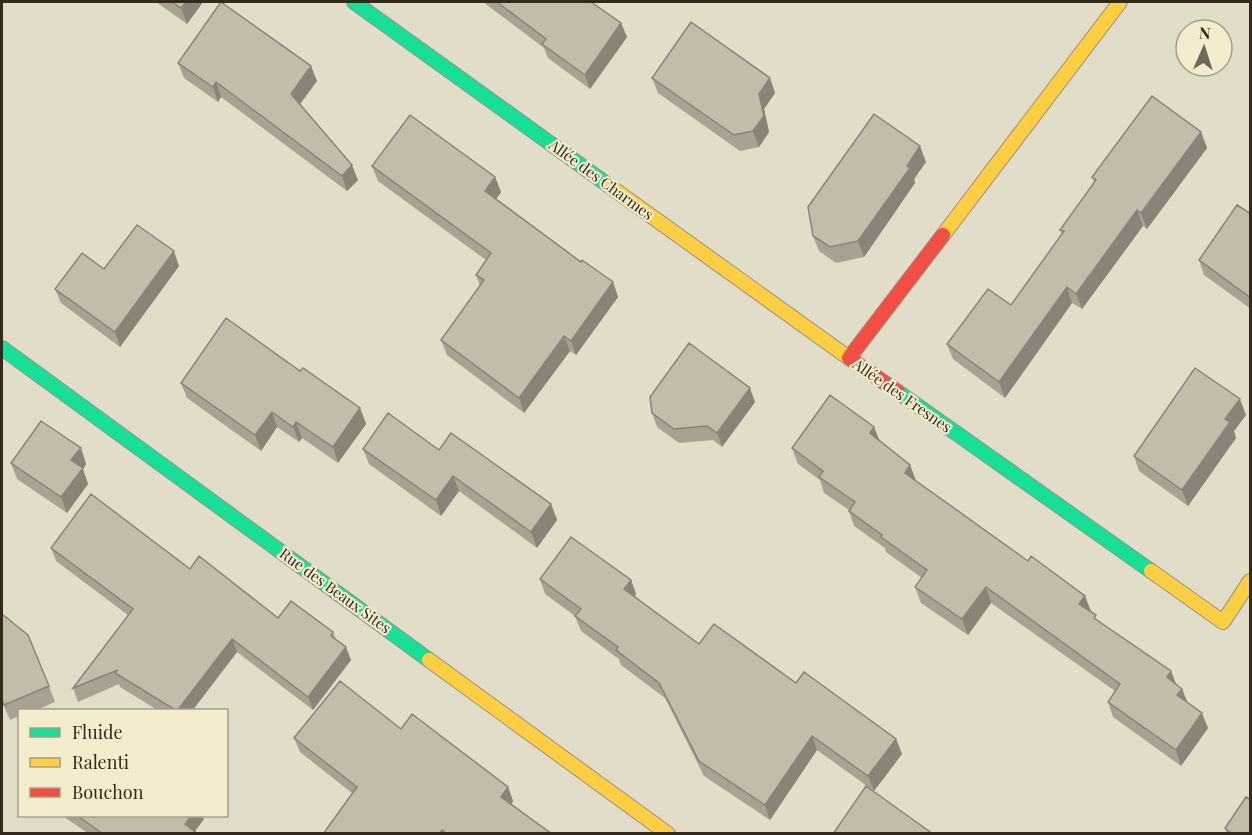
<svg xmlns="http://www.w3.org/2000/svg" width="1252" height="835" font-family="'Playfair Display',serif">
	<style>
		.lines { fill: none; stroke-linecap: round; stroke-linejoin: round }
		.fast-casing { stroke: #959183; stroke-width: 16 }
		.slow-casing { stroke: #959183; stroke-width: 16 }
		.jam-casing { stroke: #959183; stroke-width: 16 }
		.fast { stroke: #16e098; stroke-width: 14 }
		.slow { stroke: #ffcf43; stroke-width: 14 }
		.jam { stroke: #f24e42; stroke-width: 14 }
		.wall { fill: #a9a292 }
		.shaded-wall { fill: #898477 }
		.building { fill: #c4bcaa; stroke: #898477; stroke-width: 1.5 }
		.labels { text-anchor: middle; stroke-width: 4.5; stroke-linejoin: round; paint-order: stroke }
		.street-label { font-size: 15px; fill: #332a1c; stroke: #f3edce }
	</style>
	<rect width="100%" height="100%" fill="#e1ddc9"/>
	<g class="lines">
		<defs>
			<path id="fast" d="M354,2L608,185
				M2,348L429,660
				M898,392L1151,571"/>
			<path id="slow" d="M608,185L849,358
				M943,235L1120,2
				M1151,571L1223,622L1250,581
				M429,660L668,834"/>
			<path id="jam" d="M898,392L849,358L943,235"/>
		</defs>
		<use href="#fast" class="fast-casing"/>
		<use href="#slow" class="slow-casing"/>
		<use href="#jam" class="jam-casing"/>
		<use href="#fast" class="fast"/>
		<use href="#slow" class="slow"/>
		<use href="#jam" class="jam"/>
	</g>
	<path class="wall" d="M156,2H203L187,24Z
		M483,2H591L621,23L627,37L590,89L548,58L544,48Z
		M178,63L317,81L300,104L358,180L347,191L221,97L218,102L184,78Z
		M652,78H770L775,93L764,109L769,132L759,147L740,151L658,93Z
		M1201,132L1207,148L1147,229L1143,226L1082,309L1072,303L1005,398L953,359L947,344L1011,305L1062,234L1060,230L1094,182L1092,177Z
		M926,162L914,179L915,183L864,257L836,263L819,251L813,236Z
		M372,166L495,177L501,192L496,199L581,262L613,282L618,297L576,355L570,351L524,413L447,355L441,340L480,286L476,275L486,260L378,181Z
		M1251,214V309L1204,275L1199,260Z
		M179,266L120,347L61,303L55,289L104,269Z
		M300,371L360,408L366,424L338,463L302,438L299,442L277,427L261,451L187,398L181,383Z
		M755,402L722,447L713,440L679,443L657,427L652,413Z
		M1246,415L1234,431L1236,438L1188,506L1139,471L1134,456Z
		M874,427L879,440L910,465L916,481L1091,611L1097,620L1171,671L1176,684L1182,689L1187,702L1208,728L1181,766L1113,717L1108,702L1115,691L991,603L968,635L921,603L915,587L922,578L886,552L885,548L854,526L849,511V510L824,493L820,480L798,464L792,448Z
		M81,448L86,464L83,469L88,484L67,513L17,479L11,463Z
		M363,449L439,450L551,504L557,520L537,548L459,491L441,516L369,464Z
		M51,548L190,569L278,618L333,632L336,639L351,660L313,710L237,652L192,711H159L120,687L119,684L78,702L73,688L128,615L56,561Z
		M540,579L631,580L636,594L635,597L699,644L796,683L896,739L902,754L874,791L817,750L770,820L704,776L665,698L621,665L619,659L581,631L575,616L545,594Z
		M2,614L49,686L55,702L34,711H20V716L10,720L2,702Z
		M401,729L508,787L513,801L512,804L552,834H323L352,793L300,752L294,738Z
		M63,816H202L204,819L195,831L198,834H89Z
		M1225,828L1251,834H1227Z"/>
	<path class="shaded-wall" d="M186,2H203L187,24L181,8Z
		M621,23L627,37L590,89L585,75Z
		M311,66L317,81L297,108L291,94Z
		M770,78L775,93L764,109L769,132L759,147L753,131L759,94Z
		M216,82L221,97L218,102L213,87Z
		M1201,132L1207,148L1147,229L1141,213Z
		M920,146L926,162L914,179L915,183L864,257L858,241Z
		M352,165L358,180L347,191L342,176Z
		M495,177L501,192L491,206L485,191Z
		M1137,210L1143,226L1082,309L1076,294Z
		M174,251L179,266L120,347L115,332Z
		M613,282L618,297L576,355L571,341Z
		M1067,287L1072,303L1005,398L999,382Z
		M564,336L570,351L524,413L519,398Z
		M750,388L755,402L722,447L717,433Z
		M1240,399L1246,415L1234,431L1236,438L1188,506L1182,490L1225,419Z
		M360,408L366,424L338,463L333,447Z
		M272,412L277,427L261,451L255,435Z
		M296,422L302,438L299,442L293,427Z
		M874,427L880,442L870,433Z
		M81,448L86,464L83,469L88,484L67,513L61,497L71,460Z
		M910,465L916,481L905,473Z
		M453,476L459,491L441,516L436,500Z
		M551,504L557,520L537,548L531,532Z
		M631,580L636,594L629,604L624,589Z
		M986,587L991,603L968,635L962,619Z
		M1085,596L1091,611L1085,619L1079,604Z
		M232,639L237,652L192,711H177Z
		M346,647L351,660L313,710L308,697Z
		M1171,671L1177,687L1167,677Z
		M1182,689L1188,704L1177,695Z
		M1202,713L1208,728L1181,766L1176,750Z
		M812,736L817,750L770,820L765,805Z
		M896,739L902,754L874,791L868,776Z
		M508,787L513,801L506,811L501,797Z
		M191,816H202L204,819L193,834L185,824Z"/>
	<path class="building" d="M172,2H186L181,8Z
		M221,2L311,66L291,94L352,165L342,176L216,82L213,87L178,63Z
		M497,2H591L621,23L585,75L542,44L546,39Z
		M691,22L770,78L759,94L764,116L753,131L734,135L652,78Z
		M1152,96L1201,132L1141,213L1137,210L1076,294L1067,287L999,382L947,344L988,289L1011,305L1064,231L1060,230L1096,180L1092,177Z
		M874,114L920,146L907,166L910,168L858,241L830,247L813,236L808,207Z
		M410,115L495,177L485,191L581,262L582,260L613,282L571,341L564,336L519,398L441,340L484,280L476,275L491,253L372,166Z
		M1237,205L1251,214V298L1199,260Z
		M137,225L174,251L115,332L55,289L82,253L104,269Z
		M226,318L300,371L303,368L360,408L333,447L296,422L293,427L272,412L255,435L181,383Z
		M689,343L750,388L717,433L707,426L674,429L652,413L650,397Z
		M1195,368L1240,399L1225,419L1230,422L1182,490L1134,456Z
		M830,395L874,427L870,433L910,465L905,473L1028,561L1031,556L1085,596L1079,604L1096,615L1094,618L1171,671L1167,677L1182,689L1177,695L1202,713L1176,750L1108,702L1120,684L986,587L962,619L915,587L927,570L881,537L882,535L849,511L855,502L819,477L823,471L792,448Z
		M388,413L439,450L451,433L551,504L531,532L453,476L436,500L363,449Z
		M41,421L81,448L71,460L83,468L61,497L11,463Z
		M91,494L190,569L199,556L278,618L291,601L333,632L331,636L346,647L308,697L232,639L177,711L115,673L118,670L73,688L133,609L51,548Z
		M571,537L631,580L624,589L699,644L714,624L796,683L804,672L896,739L868,776L812,736L765,805L699,761L659,683L616,650L618,647L575,616L581,609L540,579Z
		M2,614L28,635L49,686L4,705L2,699Z
		M340,681L401,729L412,714L508,787L501,797L552,834H447L442,830L439,834H323L357,787L294,738Z
		M866,786L933,834H833Z
		M1246,797L1251,800V834H1232L1225,828Z
		M78,816H191L185,824L198,834H103Z"/>
	<g class="labels">
		<g class="street-label">
			<text transform="translate(601 180) rotate(36)" y="5">Allée des Charmes</text>
			<text transform="translate(902 396) rotate(35)" y="5">Allée des Fresnes</text>
			<text transform="translate(335 591) rotate(36)" y="5">Rue des Beaux Sites</text>
		</g>
	</g>
	<rect width="1252" height="835" fill="none" stroke="#332a1c" stroke-width="6"/>
	<rect x="18" y="709" width="210" height="108" fill="#f3edce" stroke="#a69f87" stroke-width="1.5"/>
	<rect x="30" y="728" width="30" height="9" fill="#16e098" stroke="#a69f87" stroke-width="1.5"/>
	<text x="72" y="739" font-size="18" fill="#332a1c">Fluide</text>
	<rect x="30" y="758" width="30" height="9" fill="#ffcf43" stroke="#a69f87" stroke-width="1.5"/>
	<text x="72" y="769" font-size="18" fill="#332a1c">Ralenti</text>
	<rect x="30" y="788" width="30" height="9" fill="#f24e42" stroke="#a69f87" stroke-width="1.5"/>
	<text x="72" y="799" font-size="18" fill="#332a1c">Bouchon</text>
	<g transform="translate(1204 48) rotate(3)"><circle r="28" fill="#f3edce" stroke="#a69f87" stroke-width="1.5"/>
	<path d="M0-4.5L10 22L0 15L-10 22Z" fill="#706959"/>
	<text y="-9" font-size="16" font-weight="bold" text-anchor="middle" fill="#332a1c">N</text>
	</g>
</svg>
